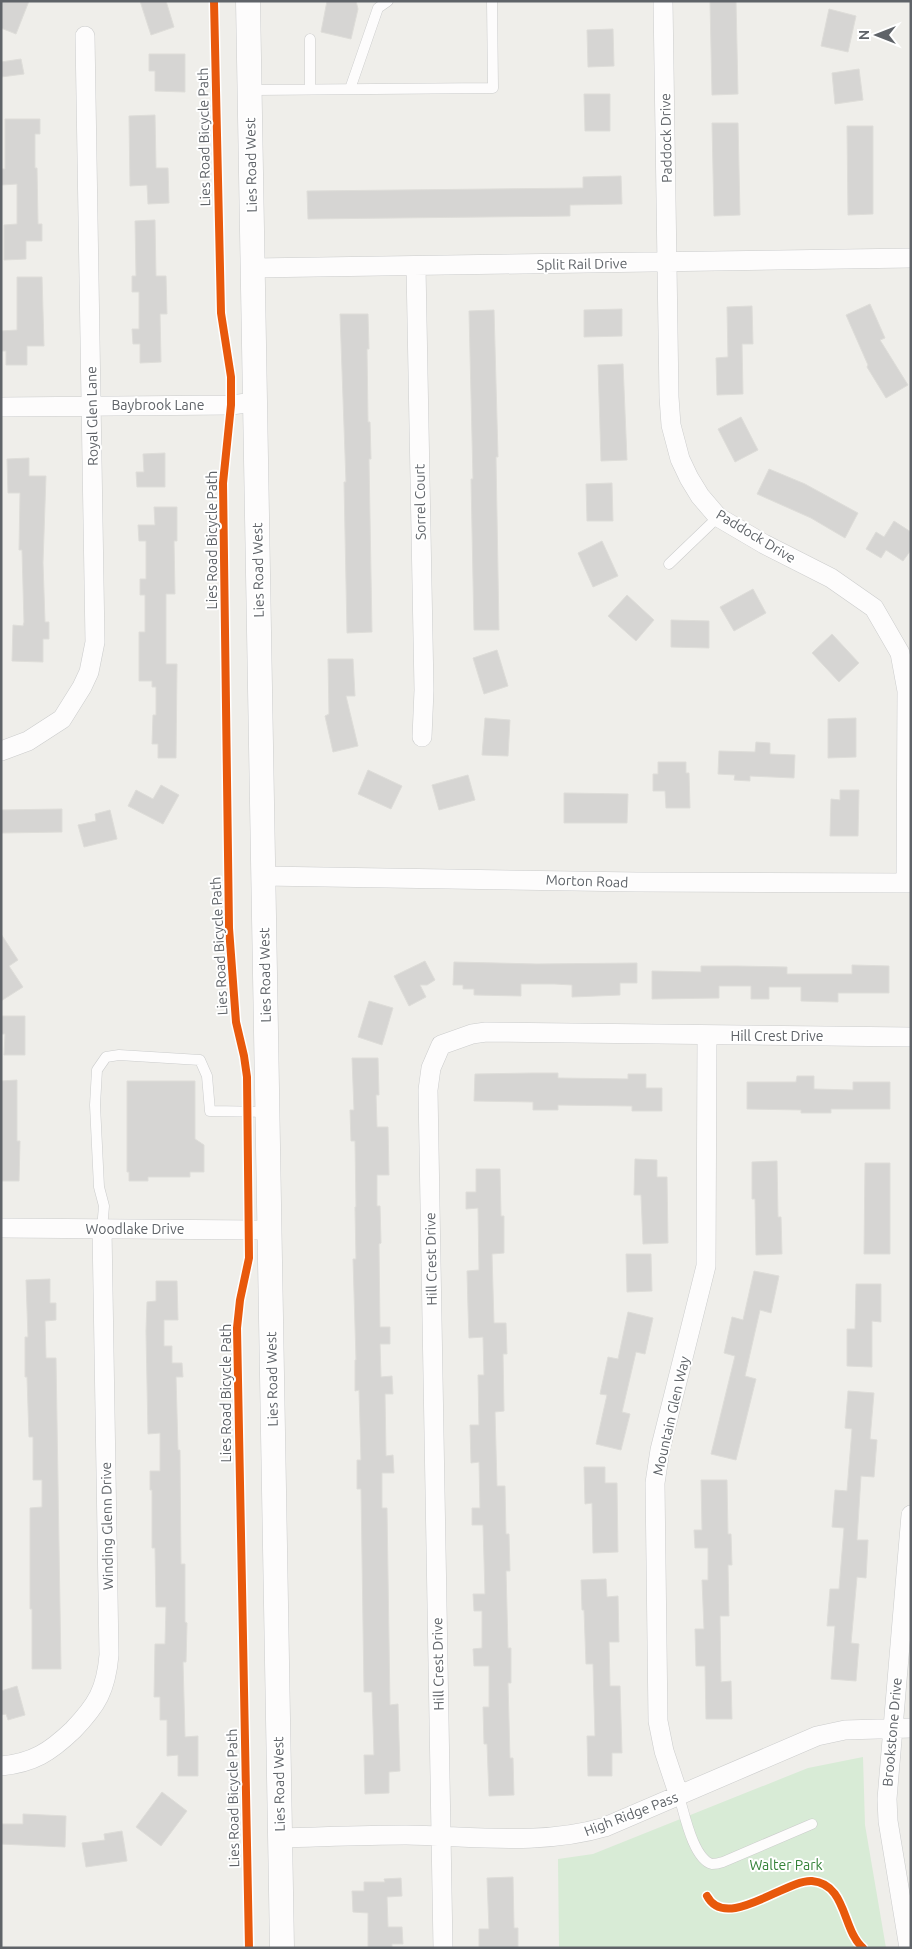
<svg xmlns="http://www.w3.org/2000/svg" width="912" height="1949" font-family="Ubuntu,sans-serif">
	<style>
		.green { fill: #d8ebd6 }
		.building { fill: #d6d5d3; stroke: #deddd9 }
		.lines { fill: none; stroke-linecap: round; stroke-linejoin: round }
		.service-casing { stroke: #cbcccc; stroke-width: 11 }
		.minor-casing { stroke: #cbcccc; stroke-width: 20 }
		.tertiary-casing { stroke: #cbcccc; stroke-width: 25 }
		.service { stroke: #fdfcfc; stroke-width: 10 }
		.minor { stroke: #fdfcfc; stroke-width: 19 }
		.tertiary { stroke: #fdfcfc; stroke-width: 24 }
		.cycleway-casing { stroke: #fff; stroke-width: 11 }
		.cycleway { stroke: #e8590c; stroke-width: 8 }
		.labels { text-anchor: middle; stroke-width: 4; stroke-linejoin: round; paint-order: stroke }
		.street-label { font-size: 14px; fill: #5f6368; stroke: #fff }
		.park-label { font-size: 14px; fill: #348238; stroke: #fff }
	</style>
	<rect width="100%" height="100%" fill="#efeeea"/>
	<path class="green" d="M863,1757L865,1825L886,1948H559L558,1859L593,1854L808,1768Z"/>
	<path class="building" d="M1,1H29L16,34L1,28Z
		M140,1H166L174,27L151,35Z
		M327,1H356L358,9L351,39L321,32Z
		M710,1H736L738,94L712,95Z
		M829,9L856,16L848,52L821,46Z
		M613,29L614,66L588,67L587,30Z
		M149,54H185V92L155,91V71H149Z
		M21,59L24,74L1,77V62Z
		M859,69L863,100L835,104L832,73Z
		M584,94H610V131H585Z
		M155,115L156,168H168L169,203L148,204L147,185L130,186L129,116Z
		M5,119H40V134H35V168H37L38,224H42V241H26V259L4,260V225L17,224V184L1,185V169H5Z
		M712,123H738L740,215L714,216Z
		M847,126H873V214L848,215Z
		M621,176L622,204L570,205V216L308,219L307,191L583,188V177Z
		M155,220L156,276H166L167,314H160L161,362L140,363V344H133L132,329H139V292H132V276H136L135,221Z
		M17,277H42L44,346H27V365H6V351H1V331L17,330Z
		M870,304L885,338L880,340L908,385L886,398L867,367L868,365L846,315Z
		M752,306L753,344H742L743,394L717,395L716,358L728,357L727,307Z
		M622,309V336L584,337V310Z
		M494,310L498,457H496L499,630H474L471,479H473L469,311Z
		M340,314H368L369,349H367L368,422H370L371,459H369L372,632L347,633L344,482H346Z
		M623,364L627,460L601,461L598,365Z
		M741,417L758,450L735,462L718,429Z
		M165,453V487H137L136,472H144L143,454Z
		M29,458V476H46L43,563L45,622H49V639H43V662L12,661L13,625L23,626L24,622L22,550H19L20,493H8L7,459Z
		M769,469L805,484L858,513L845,538L811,518L757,494Z
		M612,483L613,521H587L586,484Z
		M154,507H177V541H174L175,594H166V664H177L176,758H158V744H152L153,715H156V687H152V681H139V632H145V595H140V579H146V541H139L138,525H155Z
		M894,521L911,532V550L903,561L886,550L881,558L866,549L876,532L884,537Z
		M602,541L618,576L593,587L578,553Z
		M753,589L766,613L734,631L720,607Z
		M627,595L654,620L636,641L608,616Z
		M671,620L709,621V648L671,647Z
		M832,634L859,663L839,682L812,653Z
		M497,650L508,686L484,694L473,658Z
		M328,659H353L355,696H346L358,746L333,752L325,716L329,714Z
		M485,718L510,720L508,756L482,755Z
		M856,718V757L828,758V719Z
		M756,742L770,743V754L795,755L794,778L750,776V781L734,780L735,775L718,774L719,751L755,752Z
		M658,762H686V773H689L690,808H666L665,791H653V774H658Z
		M368,770L402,786L391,809L358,794Z
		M468,775L475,800L439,810L432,785Z
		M161,785L179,795L163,824L128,806L136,790L153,799Z
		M840,790H859L858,836H830L831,799L840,800Z
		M564,793L628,794L627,823H564Z
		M62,809V832L1,833V810Z
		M110,810L117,839L84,847L78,825L96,821L95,814Z
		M1,934L18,960L9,966L23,987L1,1001Z
		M425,961L435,980L427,985H420L426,997L409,1006L394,976Z
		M454,962L537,964L637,963V983H620V995L572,997V985L555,984H521V996L474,995V989H463V985H453Z
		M852,965L889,966V993H838V1002L801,1001V987H769V999H751V986H719V998L652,999V971L701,972V966H737L787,967V974H852Z
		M369,1001L393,1008L382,1045L358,1037Z
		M1,1016H25V1055H4L5,1034H1Z
		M352,1058H378L379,1095H376L377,1127H388L389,1175H377V1206H380L381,1243L379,1244L380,1327H390V1344H380L381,1377L392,1376L393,1394H385L386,1456L393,1455L394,1473H382V1508H387L390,1705L398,1704L400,1771L389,1772V1793L365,1794L364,1755H374L372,1692H364L361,1489H357V1460H361L359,1390L355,1391V1360H356L353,1259H356L355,1207H356L355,1141H351L350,1110H354Z
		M532,1073H558V1078L628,1079V1074H646V1088H662V1111H632V1106L558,1105V1110H533V1102L474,1101L475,1074Z
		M797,1076H814V1089L853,1090V1082H890V1109H831V1113H801V1110L747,1109V1082H796Z
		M17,1080V1141H20L19,1181H1V1081Z
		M127,1081H195V1139L204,1145V1172H190V1177H148V1181H129V1172H127Z
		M635,1159L657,1160V1177H667L668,1243L643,1244L641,1195H634Z
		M777,1161L778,1217H781L782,1254L756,1255L755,1199H752V1162Z
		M865,1163H890V1254H864Z
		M476,1169H500L501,1216H504V1253L492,1254L494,1323H506L507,1354H503L504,1411L495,1412L497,1486H505L506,1534H509L510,1571H506L508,1648H511V1683H508L510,1758H513L514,1795L489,1796L487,1744H484L483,1707H489V1666H474L473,1649L482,1648V1611H474L473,1594H485L483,1525H472V1508H480L479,1462L471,1463L470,1425H479L478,1375H484L483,1337L469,1338L468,1308L467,1271L479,1270L478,1208L466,1209V1192H476Z
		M626,1254H651L652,1291L627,1292Z
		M754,1271L779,1276L771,1313L760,1310L745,1376L756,1379L736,1460L711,1454L735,1356L724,1353L732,1317L743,1320Z
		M50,1279V1303H56V1320L45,1321L46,1358H56L61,1669H32V1609H30V1508L42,1507V1480H33V1437H29L27,1377H25V1337H28L26,1280Z
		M156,1281H177L178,1320H164V1346H172V1363H182L183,1377H176L178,1450H180L181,1564H185V1622L187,1623L186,1662H183L185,1737L198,1736V1776H178V1755L167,1756V1720H160V1697H154L155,1644H165L166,1607H156L155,1548H152V1490H150V1471H160V1433L148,1434L146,1331L147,1302L156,1301Z
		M856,1284H881V1322L872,1321V1367L847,1366V1329H855Z
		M628,1312L653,1318L645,1354L636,1352L622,1412L630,1414L621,1450L596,1444L607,1395L600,1394L608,1357L618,1359Z
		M848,1391L874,1393L870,1439L877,1440L874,1477L861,1476L857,1540H868L866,1578L857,1577L851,1643L859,1644L856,1681L831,1679L835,1626H827L830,1589H839L844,1528L832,1527L835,1490L847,1491L852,1429L845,1428Z
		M584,1467H605V1483H617L618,1552L593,1553L592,1503L585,1504Z
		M701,1480H727L728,1534H731L732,1565H728L729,1616H720L721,1682L731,1681L732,1719H706L705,1666H696L695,1629H704L702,1580H708V1548H695L694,1530H702Z
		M606,1579L607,1597L618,1596L619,1642H609L610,1686H620L622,1753H612V1776H588L587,1736H595L593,1664H586L584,1610H582L581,1580Z
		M17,1686L25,1715L8,1720L6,1714L1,1715V1691Z
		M162,1792L187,1811L161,1846L136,1827Z
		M23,1814L66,1816L65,1847L1,1844V1824H23Z
		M122,1831L127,1861L86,1867L82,1843L105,1840L104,1834Z
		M513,1877L514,1928H518V1948H479V1929H489L487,1878Z
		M401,1878L402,1896L387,1897L388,1927H402L403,1944H392V1948H368V1913L353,1912L352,1891H364V1882H385L384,1879Z"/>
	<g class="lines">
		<defs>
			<path id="service" d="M310,39V89
				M350,89L378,8L388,1
				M250,90L493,88L492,1
				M669,564L718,517
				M102,1229L104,1206L99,1187L95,1105L97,1070L106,1057L119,1055L200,1060L207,1076L210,1111L267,1112
				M679,1796C684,1812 693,1859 712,1864C715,1864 720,1863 723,1862L812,1824"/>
			<path id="minor" d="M663,1L669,397L671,425L680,459L689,478L700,496L718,517L764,544L831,578L874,608L900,653L907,691L906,883
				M416,267L424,690L422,737
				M253,268L911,258
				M1,407L231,405L255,402
				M1,751L28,741L62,719L82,687L89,672L95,642L85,36
				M263,876L637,882L911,883
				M1,1228L269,1230
				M1,1766C33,1763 50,1752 73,1730C97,1705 106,1690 109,1655L102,1229
				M679,1796L664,1751L658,1721L655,1483L660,1450L706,1266L707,1036
				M280,1838C322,1837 364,1835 406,1835C472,1836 541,1846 605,1827L817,1736L845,1730L911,1728
				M443,1948L428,1090L431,1068L441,1045L472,1034L486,1032L911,1037
				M909,1948L888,1821L887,1799L911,1515"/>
			<path id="tertiary" d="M248,1L282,1948"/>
		</defs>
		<use href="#service" class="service-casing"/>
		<use href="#minor" class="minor-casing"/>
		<use href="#tertiary" class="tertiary-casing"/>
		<use href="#service" class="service"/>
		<use href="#minor" class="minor"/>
		<use href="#tertiary" class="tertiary"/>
		<defs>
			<path id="cycleway" d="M214,1L221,313L231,377V405L223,483L229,928L236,1022L244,1056L247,1077L249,1258L240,1300L237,1328L249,1948
				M707,1896C726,1932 786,1879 812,1881C847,1884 842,1930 863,1948"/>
		</defs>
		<use href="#cycleway" class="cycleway-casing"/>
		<use href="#cycleway" class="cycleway"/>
	</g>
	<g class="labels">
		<g class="street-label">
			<text transform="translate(204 137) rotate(-91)" y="5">Lies Road Bicycle Path</text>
			<text transform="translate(666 138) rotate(-91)" y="5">Paddock Drive</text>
			<text transform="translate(251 165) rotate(-91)" y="5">Lies Road West</text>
			<text transform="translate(582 264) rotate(-1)" y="5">Split Rail Drive</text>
			<text x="158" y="410">Baybrook Lane</text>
			<text transform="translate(92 416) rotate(-91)" y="5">Royal Glen Lane</text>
			<text transform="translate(420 502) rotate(-91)" y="5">Sorrel Court</text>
			<text transform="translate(756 536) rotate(31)" y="5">Paddock Drive</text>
			<text transform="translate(212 540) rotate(-90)" y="5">Lies Road Bicycle Path</text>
			<text transform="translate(258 570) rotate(-91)" y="5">Lies Road West</text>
			<text transform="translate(587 881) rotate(2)" y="5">Morton Road</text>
			<text transform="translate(219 946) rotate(-93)" y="5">Lies Road Bicycle Path</text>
			<text transform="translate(265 975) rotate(-91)" y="5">Lies Road West</text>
			<text x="777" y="1041">Hill Crest Drive</text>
			<text x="135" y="1234">Woodlake Drive</text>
			<text transform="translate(431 1259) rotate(-91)" y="5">Hill Crest Drive</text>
			<text transform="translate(272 1379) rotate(-91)" y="5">Lies Road West</text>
			<text transform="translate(226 1393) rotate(-90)" y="5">Lies Road Bicycle Path</text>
			<text transform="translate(671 1416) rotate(-77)" y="5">Mountain Glen Way</text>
			<text transform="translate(107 1526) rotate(-91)" y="5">Winding Glenn Drive</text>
			<text transform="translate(438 1664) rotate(-91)" y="5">Hill Crest Drive</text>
			<text transform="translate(892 1732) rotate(-85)" y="5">Brookstone Drive</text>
			<text transform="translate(279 1784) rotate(-91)" y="5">Lies Road West</text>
			<text transform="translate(233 1798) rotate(-91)" y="5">Lies Road Bicycle Path</text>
			<text transform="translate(631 1814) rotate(-21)" y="5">High Ridge Pass</text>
		</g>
		<g class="park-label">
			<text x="786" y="1870">Walter Park</text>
		</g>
	</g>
	<rect width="912" height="1949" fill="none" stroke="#5f6368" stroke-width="5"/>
	<g transform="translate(877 35) rotate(270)" stroke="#ffffff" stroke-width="4" paint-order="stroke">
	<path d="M0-4L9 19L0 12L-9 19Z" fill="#5f6368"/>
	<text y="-8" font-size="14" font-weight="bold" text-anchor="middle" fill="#5f6368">N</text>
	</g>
</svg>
